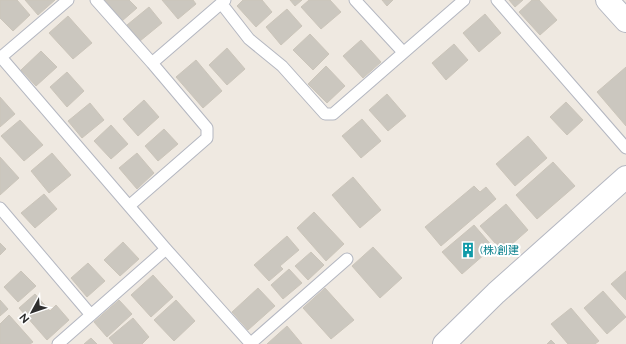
<svg xmlns="http://www.w3.org/2000/svg" width="626" height="344" font-family="Raleway,'Noto Sans JP',sans-serif">
	<style>
		.building { fill: #cbc7bf; stroke: #cbc5ba }
		.lines { fill: none; stroke-linecap: round; stroke-linejoin: round }
		.lane-casing { stroke: #b4b7c1; stroke-width: 13 }
		.secondary-casing { stroke: #b4b7c1; stroke-width: 24 }
		.lane { stroke: #fff; stroke-width: 11 }
		.secondary { stroke: #fff; stroke-width: 22 }
		.labels { text-anchor: middle; stroke-width: 4; stroke-linejoin: round; paint-order: stroke }
		.culture-label { font-size: 11px; fill: #0d838f; stroke: #fff; text-anchor: start }
	</style>
	<rect width="100%" height="100%" fill="#efe9e1"/>
	<path class="building" d="M0,0H17L30,15L13,31L0,18Z
		M25,0H55L38,15Z
		M105,0H129L137,8L122,21Z
		M162,0H193L196,4L178,19Z
		M243,0H262L272,12L256,27L237,6Z
		M290,0H302L295,6Z
		M309,0H330L341,12L321,29L301,7Z
		M382,0H393L387,6Z
		M509,0H523L515,7Z
		M532,0H539L557,20L540,35L519,12Z
		M149,7L162,23L140,41L127,25Z
		M287,9L302,26L281,45L266,27Z
		M485,14L501,33L479,52L463,33Z
		M68,16L92,43L73,59L49,33Z
		M310,34L329,54L313,70L293,50Z
		M361,40L381,62L363,78L343,56Z
		M454,44L468,60L446,80L432,63Z
		M227,48L245,69L227,85L209,65Z
		M41,51L57,67L36,86L21,70Z
		M196,60L222,91L203,108L176,77Z
		M326,66L345,86L327,103L308,84Z
		M626,67V126L597,92Z
		M67,72L84,91L67,107L50,87Z
		M387,94L406,116L388,131L369,110Z
		M0,97L15,114L0,127Z
		M144,100L159,117L138,136L123,119Z
		M566,102L583,120L567,135L550,117Z
		M90,103L104,120L82,138L68,121Z
		M362,119L381,141L361,158L342,136Z
		M20,120L43,145L24,161L1,136Z
		M111,125L128,144L111,159L94,141Z
		M164,129L178,144L158,161L145,146Z
		M528,136L547,158L515,186L496,164Z
		M52,153L71,175L49,193L31,171Z
		M137,153L154,173L137,189L119,168Z
		M0,157L19,178L0,195Z
		M553,162L575,186L537,219L516,195Z
		M353,177L381,210L360,228L332,195Z
		M474,186L480,192L486,187L496,199L441,246L425,227Z
		M44,194L57,209L35,228L21,213Z
		M506,204L528,230L503,252L480,226Z
		M314,212L344,244L326,261L297,228Z
		M474,225L493,247L462,274L442,252Z
		M287,236L299,250L280,266L283,269L269,281L254,265Z
		M123,242L139,259L120,276L104,260Z
		M0,243L6,249L0,255Z
		M373,247L402,278L380,298L352,266Z
		M311,252L324,265L308,280L295,266Z
		M88,263L105,281L87,297L71,278Z
		M289,269L302,283L283,299L271,285Z
		M21,271L36,286L18,302L4,287Z
		M626,271V300L611,284Z
		M153,275L173,297L151,317L131,295Z
		M258,288L275,306L248,330L232,312Z
		M325,288L354,320L331,339L303,308Z
		M603,291L626,317L607,334L584,308Z
		M35,294L50,311L56,305L69,320L47,340L19,308Z
		M0,300L8,309L0,316Z
		M119,300L132,314L107,337L94,322Z
		M176,300L195,321L174,341L154,320Z
		M571,308L599,341L595,344H568L551,324Z
		M9,315L33,342L30,344H0V324Z
		M133,318L149,337L142,344H114L109,338Z
		M287,326L302,344H267Z
		M91,338L97,344H84Z
		M551,340L555,344H547Z"/>
	<g class="lines">
		<defs>
			<path id="lane" d="M96,0L152,63L207,128V138L129,206
				M355,0L403,52
				M497,0L626,148
				M221,3L249,39L282,66L325,114H333L464,0
				M0,56L166,249L251,344
				M0,58L68,0
				M152,63L225,0
				M0,208L91,315
				M58,344L166,249
				M250,344L347,259"/>
			<path id="secondary" d="M607,0L626,21
				M444,344L496,293L626,177"/>
		</defs>
		<use href="#lane" class="lane-casing"/>
		<use href="#secondary" class="secondary-casing"/>
		<use href="#lane" class="lane"/>
		<use href="#secondary" class="secondary"/>
	</g>
	<defs>
		<symbol id="building-bare" viewBox="-9 -9 18 18"><path d="M-4-6H4V6H1V3H-1V6H-4ZM-2.5-4.3h1.7v1.8h-1.7ZM.8-4.3h1.7v1.8H.8ZM-2.5-1h1.7V.8h-1.7ZM.8-1h1.7V.8H.8Z" fill="#0f9aa8" stroke="#fff" stroke-width="2.5" paint-order="stroke"/></symbol>
	</defs>
	<g fill-rule="evenodd">
		<use href="#building-bare" x="457" y="239" width="22" height="22"/>
	</g>
	<g class="labels">
		<g class="culture-label">
			<text x="480" y="254">(株)創建</text>
		</g>
	</g>
	<g transform="translate(32 312) rotate(230)" stroke="#ffffff" stroke-width="3" paint-order="stroke">
	<path d="M0-3L7 15L0 10L-7 15Z" fill="#2e2e2e"/>
	<text y="-6" font-size="11" font-weight="bold" text-anchor="middle" fill="#2e2e2e">N</text>
	</g>
</svg>
